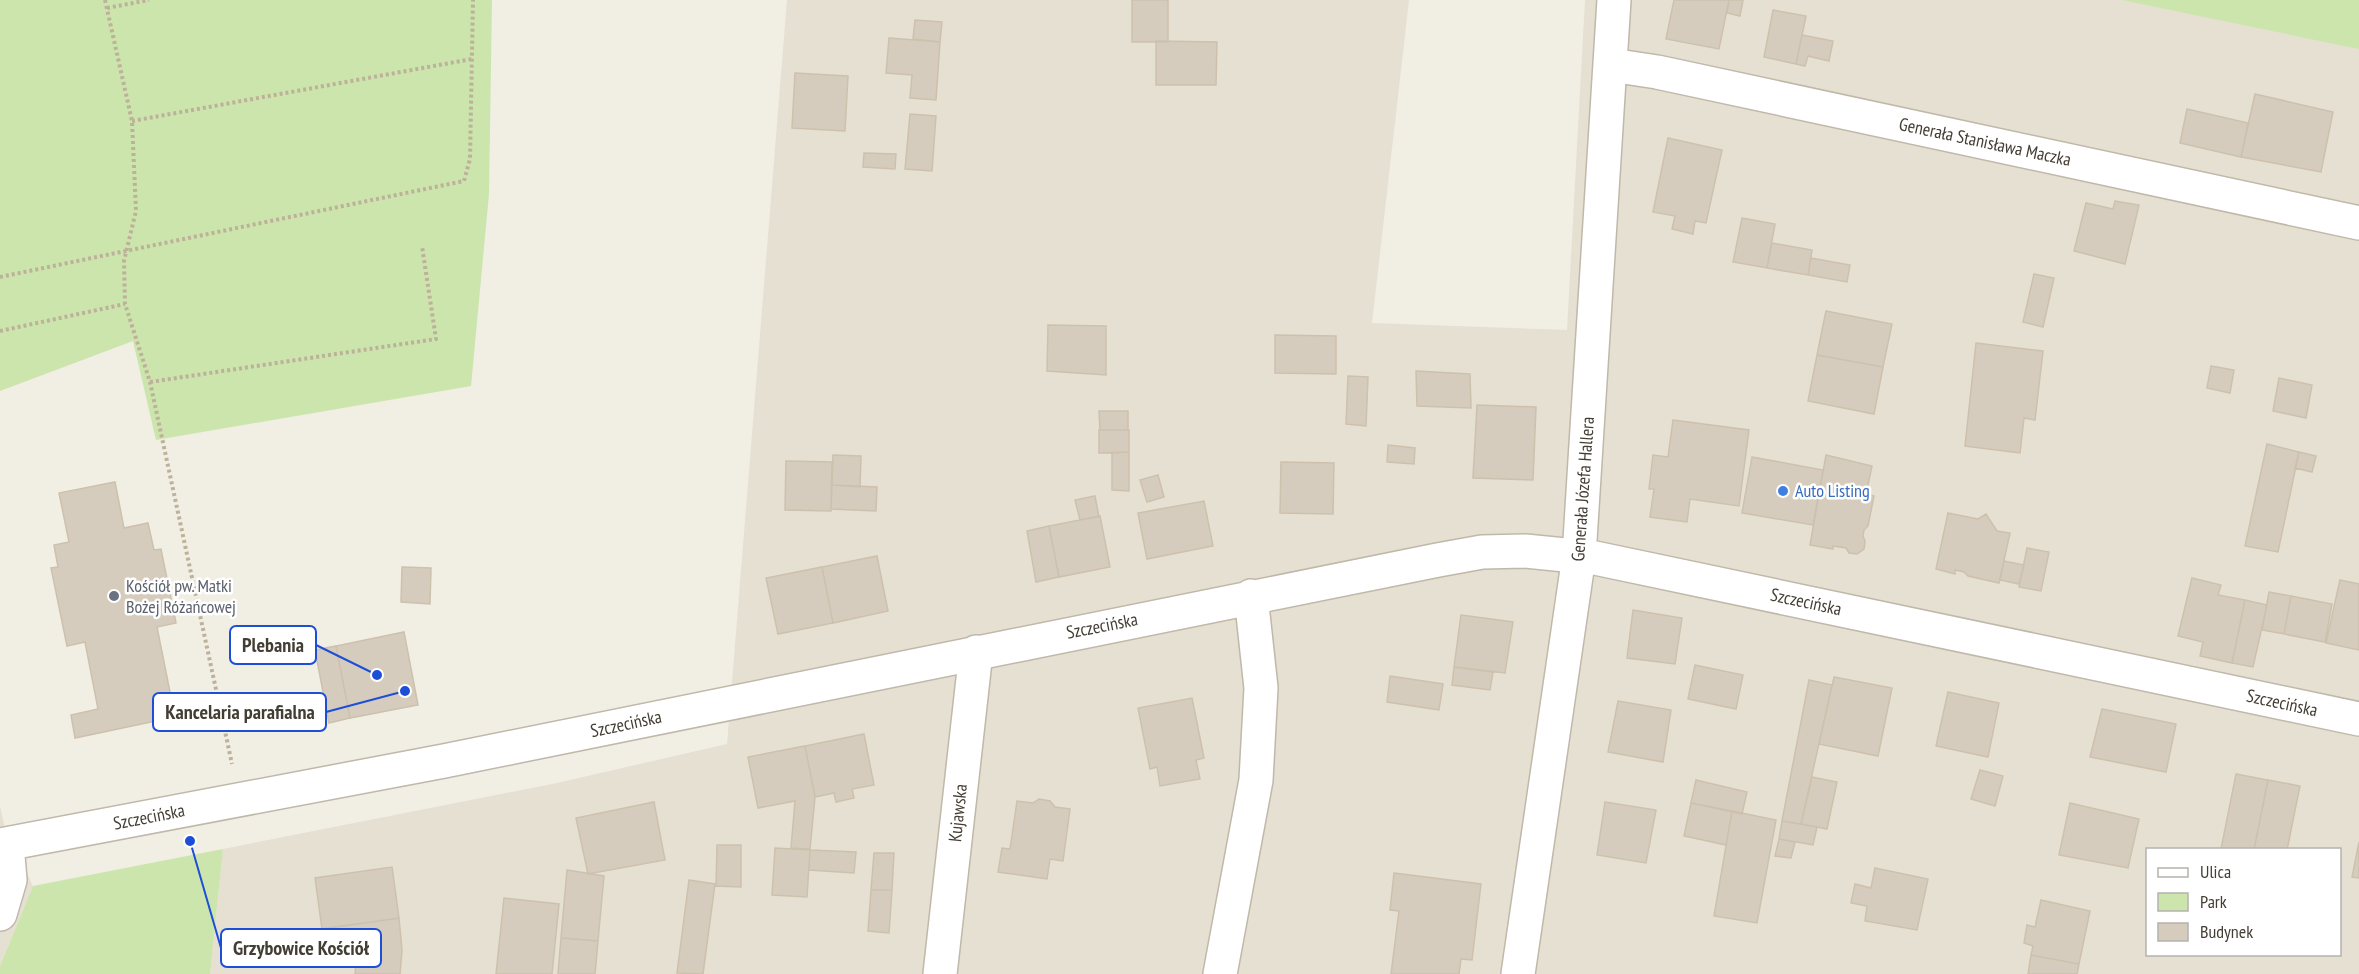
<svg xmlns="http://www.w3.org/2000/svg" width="2359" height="974" font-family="'PT Sans Narrow',sans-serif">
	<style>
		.residential { fill: #e5e0d2; fill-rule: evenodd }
		.green { fill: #cbe5ad }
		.building { fill: #d6ccbd; stroke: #cdc1ad; stroke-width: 1.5 }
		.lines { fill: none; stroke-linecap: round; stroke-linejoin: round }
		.minor-casing { stroke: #c0b8aa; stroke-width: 36 }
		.path { stroke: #beb199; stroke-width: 4; stroke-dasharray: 3 3; stroke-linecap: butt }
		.minor { stroke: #fff; stroke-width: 33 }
		.shop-dot { fill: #3f7fe0; stroke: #fff; stroke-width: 2 }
		.worship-dot { fill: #6b7280; stroke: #fff; stroke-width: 2 }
		.labels { text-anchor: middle; stroke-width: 5; stroke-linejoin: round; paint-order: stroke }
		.street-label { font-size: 18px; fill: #433e34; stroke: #fff }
		.shop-label { font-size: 18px; fill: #366cbe; stroke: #fff; text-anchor: start }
		.worship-label { font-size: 18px; fill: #5b616d; stroke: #fff; text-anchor: start }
		.leader { fill: none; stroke: #1d4ed8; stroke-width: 2 }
		.callout-dot { fill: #1d4ed8; stroke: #fff; stroke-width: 2 }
		.callout { fill: #fff; stroke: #1d4ed8; stroke-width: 2 }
		.callout-label { font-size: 20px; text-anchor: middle; font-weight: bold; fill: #433e34 }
	</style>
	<rect width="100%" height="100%" fill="#f1eee4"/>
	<path class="residential" d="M787,0H1409L1372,323L1567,330L1585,0H2359V974H210L223,849L557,783L727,744ZM2148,850H2340V954H2148Z
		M0,806L5,828L33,886L0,966Z"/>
	<path class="green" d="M0,0H492L489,194L471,386L156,440L133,341L0,391Z
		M2122,0H2359V49Z
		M223,849L210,974H0V966L33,886Z"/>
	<path class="building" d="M1132,0H1168V42H1132Z
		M1674,0H1729L1719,49L1666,39Z
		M1729,0H1743L1740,16L1727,13Z
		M1773,10L1806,16L1796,64L1764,57Z
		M915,20L942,22L940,42L913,39Z
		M1802,35L1833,41L1829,61L1808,56L1805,66L1796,64Z
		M889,38L940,42L936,100L910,98L912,75L886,73Z
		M1156,41L1217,42L1216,85H1156Z
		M795,73L848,76L845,131L792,128Z
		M2255,94L2333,112L2321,172L2241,157Z
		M2187,109L2248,123L2241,157L2180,143Z
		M910,114L936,116L932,171L905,169Z
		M1668,138L1722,150L1706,223L1695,221L1693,234L1672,229L1675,216L1653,212Z
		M864,153L896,154L895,169L863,167Z
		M2115,201L2139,205L2125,264L2074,251L2086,203L2113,209Z
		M1742,218L1775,224L1767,268L1733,262Z
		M1772,243L1812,250L1808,275L1767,268Z
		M1811,258L1850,265L1847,282L1808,275Z
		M2034,274L2054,278L2043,327L2023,322Z
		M1826,311L1892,324L1883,367L1817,355Z
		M1048,325L1106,326V375L1047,371Z
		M1275,335L1336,336V374L1275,373Z
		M1976,343L2043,351L2035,420L2024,418L2020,453L1965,446Z
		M1817,355L1883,367L1874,414L1808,401Z
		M2211,366L2234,370L2230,393L2207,388Z
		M1416,371L1470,374L1471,408L1417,406Z
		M1348,376L1368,377L1366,426L1346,424Z
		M2279,378L2312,385L2306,418L2273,411Z
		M1477,405L1536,407L1533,480L1473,478Z
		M1099,411H1128V430H1100Z
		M1673,420L1749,430L1739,506L1690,499L1687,522L1650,517L1654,489H1649L1653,455L1668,457Z
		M1099,430H1129V452L1099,453Z
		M2267,444L2299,452L2278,552L2245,546Z
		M1388,445L1415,448L1414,464L1387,462Z
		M1129,452V491L1112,490V453Z
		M2299,452L2316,456L2312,472L2295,468Z
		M833,455L861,456L860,487L832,485Z
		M1826,455L1872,466L1866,494L1874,496L1868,526L1864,530L1863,536L1865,541L1864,549L1857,554L1849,553L1846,548L1833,546V549L1810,545Z
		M1752,457L1823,470L1813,525L1742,513Z
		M786,461L832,462L831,511L785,510Z
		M1281,462L1334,463L1333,514L1280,513Z
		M1158,475L1164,497L1147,502L1140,480Z
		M115,482L124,528L148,523L154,550L161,549L176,623L157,627L175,717L75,738L71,715L98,709L85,642L67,646L51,568L58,567L54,545L69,542L59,493Z
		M832,485L877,487L876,511L831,509Z
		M1095,496L1099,517L1080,520L1075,500Z
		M1204,501L1213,546L1147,559L1138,513Z
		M1948,513L1978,519L1986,514L1997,531L2010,533L1999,583L1968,576L1964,572L1955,570V574L1936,569Z
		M1100,516L1110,567L1059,577L1049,526Z
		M1049,526L1059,577L1036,582L1027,531Z
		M2027,548L2049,552L2041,591L2019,587Z
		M877,556L888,611L833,623L822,567Z
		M2004,561L2024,565L2019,584L2000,580Z
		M402,567L431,568L430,604L401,602Z
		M822,567L833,623L778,634L766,578Z
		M2192,578L2221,585L2218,595L2245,600L2232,663L2200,656L2203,642L2178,636Z
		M2340,580L2359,584V650L2326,643Z
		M2269,592L2291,596L2284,634L2262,630Z
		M2291,596L2332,604L2325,642L2284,634Z
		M2245,600L2267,605L2253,667L2232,663Z
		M1633,610L1682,618L1675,664L1627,658Z
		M1461,615L1513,622L1505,673L1454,667Z
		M404,632L418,705L350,718L336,646Z
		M336,646L350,718L329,723L315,650Z
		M1695,665L1743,675L1736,709L1688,699Z
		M1454,667L1493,672L1490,690L1452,685Z
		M1390,676L1443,684L1439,710L1387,702Z
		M1834,677L1892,688L1878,756L1819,744Z
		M1809,680L1832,685L1801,824L1782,821Z
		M1948,692L1999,703L1988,757L1936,746Z
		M1192,698L1204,758L1196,760L1200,779L1160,786L1157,767L1150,769L1138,708Z
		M1618,701L1671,710L1663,762L1608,752Z
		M2102,709L2176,724L2166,772L2090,757Z
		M864,734L874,785L852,789L854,798L836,802L834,793L815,797L805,746Z
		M805,746L815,797L810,849L791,848L795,801L758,808L748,757Z
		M1980,770L2003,776L1995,806L1971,799Z
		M2236,774L2268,780L2254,850L2221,849Z
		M1812,777L1837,782L1827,829L1801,824Z
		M1696,780L1747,792L1742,814L1691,803Z
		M2268,780L2300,786L2287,850H2254Z
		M1039,799L1050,801L1055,807L1070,809L1063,861L1050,859L1047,879L998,872L1002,848L1010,849L1017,801L1033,803Z
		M654,802L665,860L588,874L576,818Z
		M1605,802L1656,810L1646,863L1597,855Z
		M1691,803L1732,811L1726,845L1684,836Z
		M2070,803L2139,819L2128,868L2059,855Z
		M1732,811L1776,820L1757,923L1714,916Z
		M1782,821L1817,827L1813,845L1779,839Z
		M1779,839L1795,842L1791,858L1775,856Z
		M2359,842V878L2352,877Z
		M717,845H741V887L716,886Z
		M775,848L810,850L807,897L772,895Z
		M810,850L856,852L854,873L809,870Z
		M874,853H894L892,890H871Z
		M392,867L399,918L322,929L315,878Z
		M1875,868L1928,879L1917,930L1865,921L1867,906L1851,903L1855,884L1871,888Z
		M567,870L604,876L598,941L561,938Z
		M1394,873L1481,884L1472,960L1461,959L1459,974H1391L1399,911L1390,910Z
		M689,880L715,884L703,974L677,973Z
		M871,890H892L889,933L868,931Z
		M504,898L559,904L552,974H496Z
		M2041,900L2090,911L2079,964L2031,955L2033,946L2024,943L2027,925L2035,927Z
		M399,918L402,950L400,974H355L357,949L311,957L307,931Z
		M561,938L598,941L595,974H558Z
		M2031,955L2079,964L2077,974H2028Z"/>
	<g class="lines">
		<defs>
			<path id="minor" d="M1611,65L1657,72L2359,223
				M0,845L444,761L1438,560L1482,552L1525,551L1595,558L2359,719
				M0,914L10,880L7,844
				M940,974L976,652
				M1220,974L1256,780L1261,688L1251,596
				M1518,974L1579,556L1614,0"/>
		</defs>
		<use href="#minor" class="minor-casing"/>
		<path class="path" d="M105,0L132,121L136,211L124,261L125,304L150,382L232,764
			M107,8L149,0
			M132,121L472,59
			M0,277L464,181L470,159L473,0
			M0,331L125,304
			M150,382L436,339L422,246"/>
		<use href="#minor" class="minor"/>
	</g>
	<circle class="shop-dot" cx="1783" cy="491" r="6"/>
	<circle class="worship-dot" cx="114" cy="596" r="6"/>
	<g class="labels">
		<g class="street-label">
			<text transform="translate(1985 142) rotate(12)" y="6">Generała Stanisława Maczka</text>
			<text transform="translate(1583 489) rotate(-86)" y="6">Generała Józefa Hallera</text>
			<text transform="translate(1806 602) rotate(12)" y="6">Szczecińska</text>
			<text transform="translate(1102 626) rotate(-11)" y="6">Szczecińska</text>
			<text transform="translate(2282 703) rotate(12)" y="6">Szczecińska</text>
			<text transform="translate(626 724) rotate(-12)" y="6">Szczecińska</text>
			<text transform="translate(958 813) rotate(-84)" y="6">Kujawska</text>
			<text transform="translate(149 817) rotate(-11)" y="6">Szczecińska</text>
		</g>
		<g class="shop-label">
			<text x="1795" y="497">Auto Listing</text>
		</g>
		<g class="worship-label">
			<text x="126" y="592">Kościół pw. Matki<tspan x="126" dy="21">Bożej Różańcowej</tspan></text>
		</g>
	</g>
	<path class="leader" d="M377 675L316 645M405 691L326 712M190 841L221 948"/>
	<g class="callout-dot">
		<circle cx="377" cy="675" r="6"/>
		<circle cx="405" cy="691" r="6"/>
		<circle cx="190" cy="841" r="6"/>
	</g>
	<g class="callout">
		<rect x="230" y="626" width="86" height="38" rx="6"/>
		<rect x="153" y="693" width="173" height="38" rx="6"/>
		<rect x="221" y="929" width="160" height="38" rx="6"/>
	</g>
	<g class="callout-label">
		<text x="273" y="652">Plebania</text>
		<text x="240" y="719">Kancelaria parafialna</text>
		<text x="301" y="955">Grzybowice Kościół</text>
	</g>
	<rect x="2146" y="848" width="195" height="108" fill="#ffffff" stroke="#b4b2ae" stroke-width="1.5"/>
	<rect x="2158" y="868" width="30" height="9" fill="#ffffff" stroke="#b4b2ae" stroke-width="1.5"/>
	<text x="2200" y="878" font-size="18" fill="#433e34">Ulica</text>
	<rect x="2158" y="893" width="30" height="18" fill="#cbe5ad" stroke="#b4b2ae" stroke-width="1.5"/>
	<text x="2200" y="908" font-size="18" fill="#433e34">Park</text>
	<rect x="2158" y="923" width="30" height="18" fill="#d6ccbd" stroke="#b4b2ae" stroke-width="1.5"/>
	<text x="2200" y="938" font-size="18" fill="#433e34">Budynek</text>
</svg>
